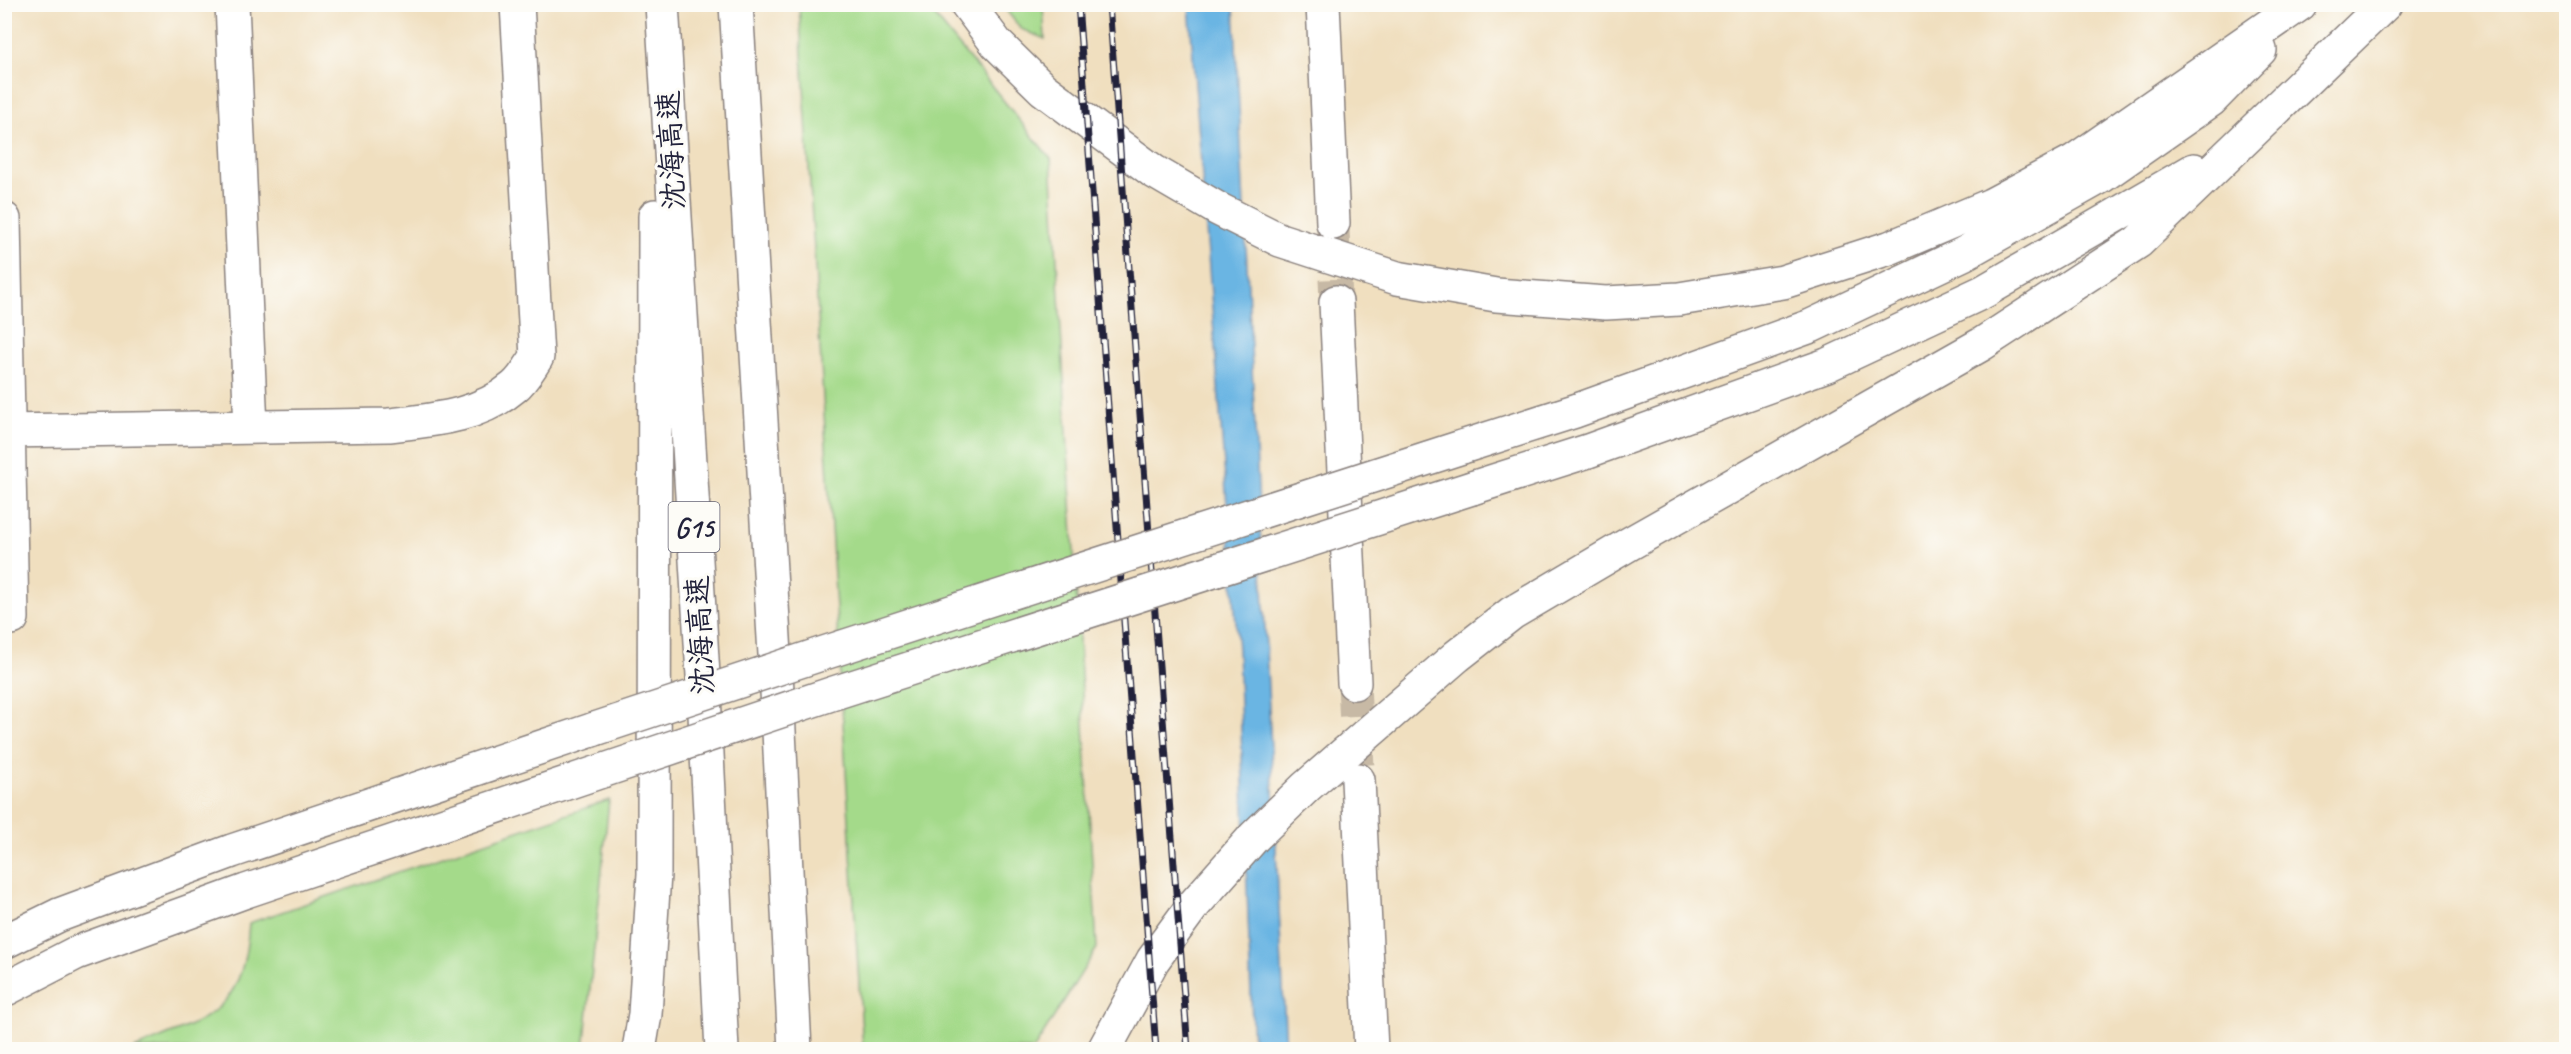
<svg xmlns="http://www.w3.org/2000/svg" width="2571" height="1054" font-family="Caveat,'LXGW WenKai TC',sans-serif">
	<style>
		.green { fill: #a4da8a; stroke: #637e62; stroke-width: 1.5 }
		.water { fill: #6ab5e3; stroke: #466c8f; stroke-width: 1.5 }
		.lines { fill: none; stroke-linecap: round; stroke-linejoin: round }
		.minor-tunnel { stroke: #c7b9a5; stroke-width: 33; stroke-dasharray: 33 16; stroke-linecap: butt }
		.minor-casing { stroke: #89807d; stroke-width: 36 }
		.highway-casing { stroke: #89807d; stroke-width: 36 }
		.minor { stroke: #fff; stroke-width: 33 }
		.highway { stroke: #fff; stroke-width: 33 }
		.rail-casing { stroke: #22223b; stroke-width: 7 }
		.rail { stroke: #fdfcf7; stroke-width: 4.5; stroke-dasharray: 14; stroke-linecap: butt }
		.highway-bridge-casing { stroke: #89807d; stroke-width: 36; stroke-linecap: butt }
		.highway-bridge { stroke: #fff; stroke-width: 33 }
		.labels { text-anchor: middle; stroke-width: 6; stroke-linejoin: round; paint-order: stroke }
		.shield { fill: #fdfcf7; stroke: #646373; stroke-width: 1.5 }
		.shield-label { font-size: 28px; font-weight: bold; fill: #22223b }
		.street-label { font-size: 30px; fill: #22223b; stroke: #fdfcf7 }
	</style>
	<rect width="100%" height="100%" fill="#fdfcf7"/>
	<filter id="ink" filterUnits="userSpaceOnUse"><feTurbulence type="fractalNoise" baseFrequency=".0167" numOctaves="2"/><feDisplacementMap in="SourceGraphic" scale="12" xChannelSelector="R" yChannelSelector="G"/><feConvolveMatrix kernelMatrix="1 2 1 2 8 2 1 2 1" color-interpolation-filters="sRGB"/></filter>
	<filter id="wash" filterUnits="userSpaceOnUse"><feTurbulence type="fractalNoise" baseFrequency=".008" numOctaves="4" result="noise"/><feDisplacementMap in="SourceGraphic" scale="24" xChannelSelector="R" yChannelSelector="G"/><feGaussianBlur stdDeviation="1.35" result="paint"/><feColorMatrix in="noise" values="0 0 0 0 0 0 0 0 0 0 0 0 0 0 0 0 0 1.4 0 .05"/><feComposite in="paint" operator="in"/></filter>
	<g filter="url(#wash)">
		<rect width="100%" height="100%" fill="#f0dfbf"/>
		<path class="green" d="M799,5H926L1051,159L1097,948L1034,1049H863Z
			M1002,5H1043L1045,39L1021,29Z
			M609,800L584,1049H134C209,1017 243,1015 249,923Z"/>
		<path class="water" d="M1189,5H1234L1286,1049H1253L1238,650Z"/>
	</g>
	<g filter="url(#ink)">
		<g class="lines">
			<path class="minor-tunnel" d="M1333,230L1336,302
				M1354,683L1358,768"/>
			<defs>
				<path id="minor" d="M232,4L251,427
					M1323,4L1333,223
					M4,219L12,618
					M1336,302L1354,683
					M4,431L389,425C432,420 479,417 514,387C523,380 530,367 537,357L517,4
					M1358,780L1371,1050"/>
				<path id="highway" d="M662,4L703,675L722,1050
					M736,4L776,671L795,1050
					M967,4L997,44L1043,89L1153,171L1218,209L1280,240L1397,278L1496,295L1606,303L1679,299L1783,282L1889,248L1991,205L2074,161L2300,4
					M1462,447L1575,411L1811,326L1963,254L2102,176L2211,100L2260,50
					M1472,488L1588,451L1827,365L1983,292L2194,170
					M4,942L59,915L232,851L595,729
					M4,990L76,953L246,891L602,771
					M639,1050L645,1014L654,874L655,216
					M1104,1050L1153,960L1192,907L1254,837L1306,787L1457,656L1512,613L1629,544L1982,344L2138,242L2385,4"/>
			</defs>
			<use href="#minor" class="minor-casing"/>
			<use href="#highway" class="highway-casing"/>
			<use href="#minor" class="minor"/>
			<use href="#highway" class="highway"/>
			<defs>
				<path id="rail" d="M1078,4L1156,1050
					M1109,4L1188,1050"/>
			</defs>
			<use href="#rail" class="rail-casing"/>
			<use href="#rail" class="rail"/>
			<defs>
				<path id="highway-bridge" d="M595,729L821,654L1462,447
					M602,771L834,693L1472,488"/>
			</defs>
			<use href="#highway-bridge" class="highway-bridge-casing"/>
			<use href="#highway-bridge" class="highway-bridge"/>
		</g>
	</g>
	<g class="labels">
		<rect class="shield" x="668.5" y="502" width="51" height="50" rx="4.5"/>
		<g class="shield-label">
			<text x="694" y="537">G15</text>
		</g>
		<g class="street-label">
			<text transform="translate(671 150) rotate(-93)" y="10">沈海高速</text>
			<text transform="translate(700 635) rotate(-93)" y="10">沈海高速</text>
		</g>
	</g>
	<rect width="2571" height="1054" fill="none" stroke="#fdfcf7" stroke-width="24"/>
</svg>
